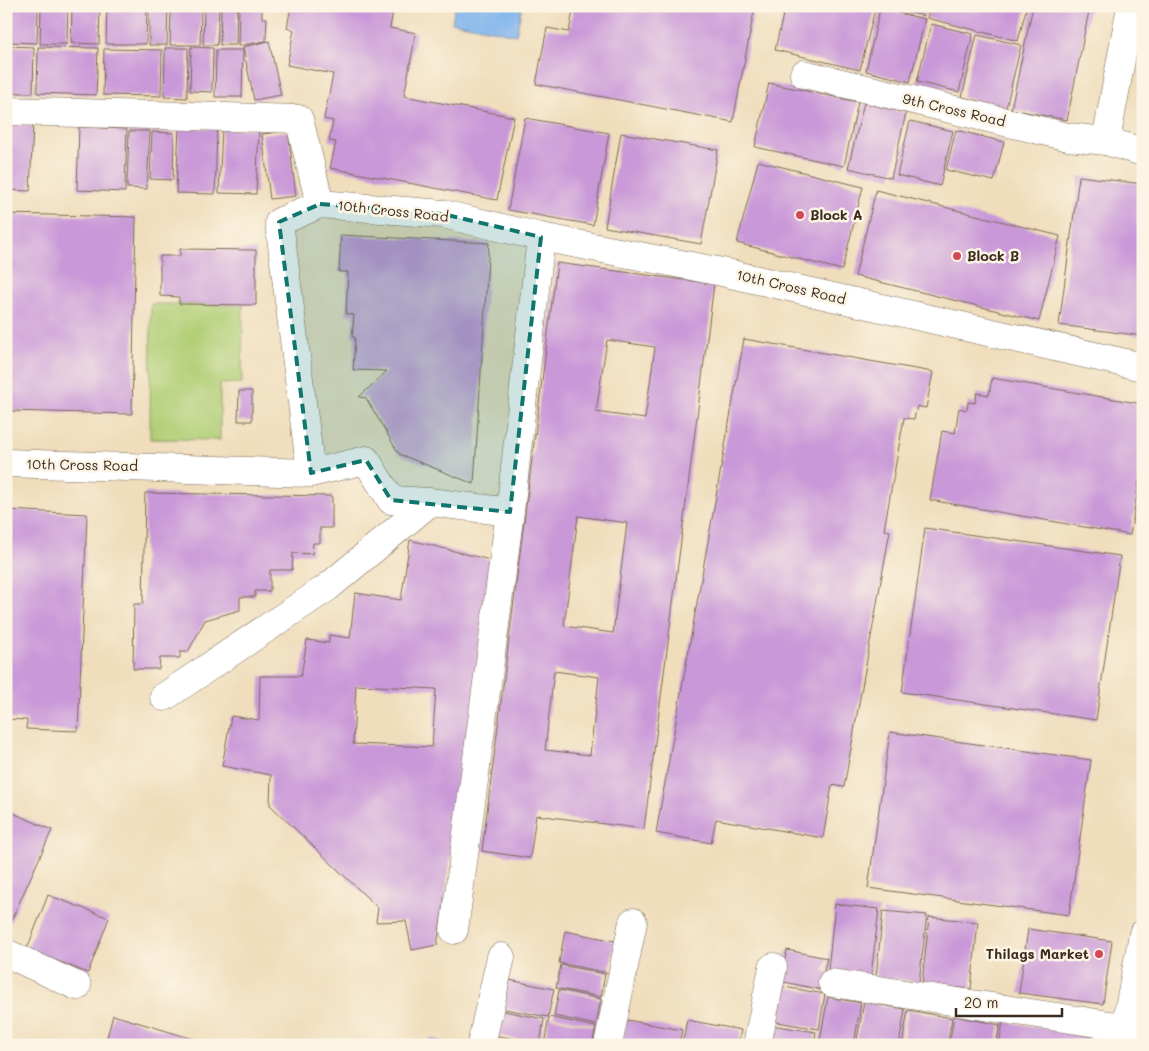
<svg xmlns="http://www.w3.org/2000/svg" width="1149" height="1051" font-family="Mali,sans-serif">
	<style>
		.green { fill: #b0ce74; stroke: #767c49 }
		.water { fill: #7eb4ed; stroke: #5c6f86 }
		.building { fill: #c998d8; fill-rule: evenodd }
		.lines { fill: none; stroke-linecap: round; stroke-linejoin: round }
		.minor-casing { stroke: #7a6955; stroke-width: 29 }
		.tertiary-casing { stroke: #7a6955; stroke-width: 29 }
		.minor { stroke: #fff; stroke-width: 28 }
		.tertiary { stroke: #fff; stroke-width: 28 }
		.marked { fill: #0f766e; fill-opacity: 0.2; stroke: #0f766e; stroke-width: 4; stroke-dasharray: 10 6; stroke-linejoin: round }
		.poi-dot { fill: #d1495b; stroke: #fcf5e5; stroke-width: 2 }
		.labels { text-anchor: middle; stroke-width: 5; stroke-linejoin: round; paint-order: stroke }
		.street-label { font-size: 14px; fill: #3b2a1e; stroke: #fcf5e5 }
		.poi-label { font-size: 14px; font-weight: bold; fill: #3b2a1e; stroke: #fcf5e5; text-anchor: start }
	</style>
	<rect width="100%" height="100%" fill="#fcf5e5"/>
	<filter id="ink" filterUnits="userSpaceOnUse"><feTurbulence type="fractalNoise" baseFrequency=".02" numOctaves="2"/><feDisplacementMap in="SourceGraphic" scale="10" xChannelSelector="R" yChannelSelector="G"/><feConvolveMatrix kernelMatrix="1 2 1 2 8 2 1 2 1" color-interpolation-filters="sRGB"/></filter>
	<filter id="wash" filterUnits="userSpaceOnUse"><feTurbulence type="fractalNoise" baseFrequency=".0096" numOctaves="4" result="noise"/><feDisplacementMap in="SourceGraphic" scale="20" xChannelSelector="R" yChannelSelector="G"/><feGaussianBlur stdDeviation="1.12" result="paint"/><feColorMatrix in="noise" values="0 0 0 0 0 0 0 0 0 0 0 0 0 0 0 0 0 1.4 0 .05"/><feComposite in="paint" operator="in"/></filter>
	<g filter="url(#wash)">
		<rect width="100%" height="100%" fill="#efddbb"/>
		<path class="green" d="M151,304L243,305L242,383L220,384V440L150,439Z"/>
		<path class="water" d="M455,6H522L516,35L452,22Z"/>
		<g id="blocks">
			<path class="building" d="M8,6H38L37,43L7,42Z
				M41,6H68L67,44H40Z
				M72,6H100L99,44L71,43Z
				M107,6H147L146,44H106Z
				M149,6H168L167,45H149Z
				M171,6H201L200,45H170Z
				M204,6H219L217,45H203Z
				M221,6H237L236,45H220Z
				M239,6H262V18H267L266,41L238,46Z
				M291,6H394L390,28L416,33L404,96L514,117L497,200L330,168L336,142L329,141L333,121L324,119L333,74L287,65L294,30L287,28Z
				M574,6H755L733,122L536,84L547,28L569,32Z
				M785,6H864L875,9L860,70L775,50Z
				M882,6H926L924,16Z
				M930,6H1027L1018,41L927,18Z
				M1033,6H1090L1067,120L1011,109Z
				M880,9L925,19L910,82L866,71Z
				M931,24L973,34L959,92L917,82Z
				M977,35L1021,45L1006,108L962,97Z
				M269,41L281,95L254,100L243,47Z
				M6,46L34,47L33,93H6Z
				M38,47L98,48L96,95L37,93Z
				M191,47L213,48L212,92L190,91Z
				M165,48H188L187,98L164,97Z
				M104,49L162,50L161,96L103,95Z
				M216,50H243L242,97H215Z
				M769,83L858,102L844,166L755,147Z
				M864,103L906,113L891,178L848,168Z
				M525,118L609,133L593,225L508,210Z
				M910,121L953,131L940,186L897,175Z
				M6,124L33,125L30,191L6,190Z
				M79,127L127,129L125,192L77,190Z
				M179,127L217,129L215,194L176,193Z
				M222,128L259,129L256,194L219,193Z
				M956,130L1004,142L994,181L946,170Z
				M129,131H150L147,189L127,188Z
				M288,131L296,196L270,199L262,134Z
				M152,132L174,133L173,180L150,179Z
				M621,133L718,150L701,244L605,227Z
				M758,161L863,187L842,270L737,243Z
				M1079,176L1143,184V336L1059,325Z
				M876,190L1060,236L1039,321L855,276Z
				M6,214L136,217L132,414L6,411Z
				M341,235L489,243L474,484L399,454L366,398L359,397L387,371L353,370L355,337H352L354,315L346,314L348,272H339Z
				M180,249L256,250V305L179,304V297L160,296V256H180Z
				M557,263L714,284L644,829L536,815L530,858L482,851ZM607,340L655,347L645,419L596,412ZM578,516L627,523L613,633L564,626ZM554,671L599,677L590,755L545,750Z
				M744,339L933,372L926,408L917,406L914,419L904,418L884,530L890,531L844,787L832,785L823,838L716,819L711,843L656,833Z
				M992,378L1143,404V459L1130,535L930,500L942,431L955,433L959,408L967,410L968,402L975,403L977,393L989,395Z
				M239,391H252V421H238Z
				M145,493L332,496V528H320V543H313L312,554L293,553L292,570H270V591H255V597H240V610L205,620L188,652H180V658H160L159,669H133L134,604H143Z
				M6,510L87,514L78,731L26,729L27,720L6,719Z
				M925,528L1120,556L1096,720L902,692Z
				M410,540L498,562L437,945L412,950L406,921L376,922L378,908L270,805L271,775L222,766L231,716L259,720L260,676H301L307,640L329,643V635L350,638L355,593L401,600ZM356,685L436,689L432,747L353,744Z
				M890,732L1091,760L1069,915L868,888Z
				M6,810L52,830L6,932Z
				M48,895L109,918L88,973L27,949Z
				M835,904L879,909L871,975L828,970Z
				M883,911L927,915L919,982L876,977Z
				M929,917L978,922L971,989L922,984Z
				M1028,929L1112,941L1103,1004L1019,993Z
				M565,931L615,941L609,973L559,963Z
				M787,950L827,958L824,971L831,973L826,991L780,981Z
				M561,965L605,974L601,997L556,988Z
				M504,979L554,989L548,1017L499,1008Z
				M778,986L825,994L819,1029L771,1021Z
				M559,990L601,999L596,1025L554,1016Z
				M828,997L861,1003L854,1045H819Z
				M864,1002L905,1009L899,1045H856Z
				M499,1010L544,1019L540,1044L494,1035Z
				M908,1010L952,1018L947,1045H902Z
				M113,1015L200,1041L199,1045H105Z
				M954,1016L1000,1025L996,1045H949Z
				M549,1017L596,1027L592,1045H544Z
				M627,1020L682,1030L679,1045H622Z
				M687,1020L741,1030L738,1045H682Z
				M1003,1021L1099,1038L1098,1045H999Z
				M771,1025L816,1032L814,1045H767Z
				M430,1038L454,1044V1045H428Z"/>
		</g>
	</g>
	<g filter="url(#ink)">
		<use href="#blocks" fill-opacity="0" stroke="#7a6955" stroke-width="1"/>
		<g class="lines">
			<defs>
				<path id="minor" d="M804,74L1068,137L1106,141
					M6,111L299,119L320,204
					M6,463L311,473L279,222L320,204L443,214L541,237L722,272L1143,367
					M311,473L366,460L391,500L430,502L510,512
					M164,697L328,587L430,502
					M454,930L510,512L541,237
					M6,953L77,986
					M832,983L1143,1030
					M481,1045L501,957
					M608,1045L633,922
					M757,1045L773,967"/>
				<path id="tertiary" d="M1131,6L1106,141L1143,152
					M1122,1045L1143,934"/>
			</defs>
			<use href="#minor" class="minor-casing"/>
			<use href="#tertiary" class="tertiary-casing"/>
			<use href="#minor" class="minor"/>
			<use href="#tertiary" class="tertiary"/>
		</g>
	</g>
	<path class="marked" d="M320,204L443,214L541,237L510,512L391,500L366,460L311,473L279,222Z"/>
	<g class="poi-dot">
		<circle cx="800" cy="215" r="5"/>
		<circle cx="957" cy="256" r="5"/>
		<circle cx="1099" cy="954" r="5"/>
	</g>
	<g class="labels">
		<g class="street-label">
			<text transform="translate(954 110) rotate(13)" y="5">9th Cross Road</text>
			<text transform="translate(393 211) rotate(6)" y="5">10th Cross Road</text>
			<text transform="translate(791 287) rotate(13)" y="5">10th Cross Road</text>
			<text transform="translate(82 465) rotate(1)" y="5">10th Cross Road</text>
		</g>
		<g class="poi-label">
			<text x="810" y="220">Block A</text>
			<text x="967" y="261">Block B</text>
			<text x="1089" y="959" text-anchor="end">Thilags Market</text>
		</g>
	</g>
	<rect width="1149" height="1051" fill="none" stroke="#fcf5e5" stroke-width="25"/>
	<path d="M956 1008v8h106v-8" fill="none" stroke="#3b2a1e" stroke-width="2.5"/>
	<text x="964" y="1008" font-size="15" fill="#3b2a1e" stroke="#fcf5e5" stroke-width="4" paint-order="stroke">20 m</text>
</svg>
